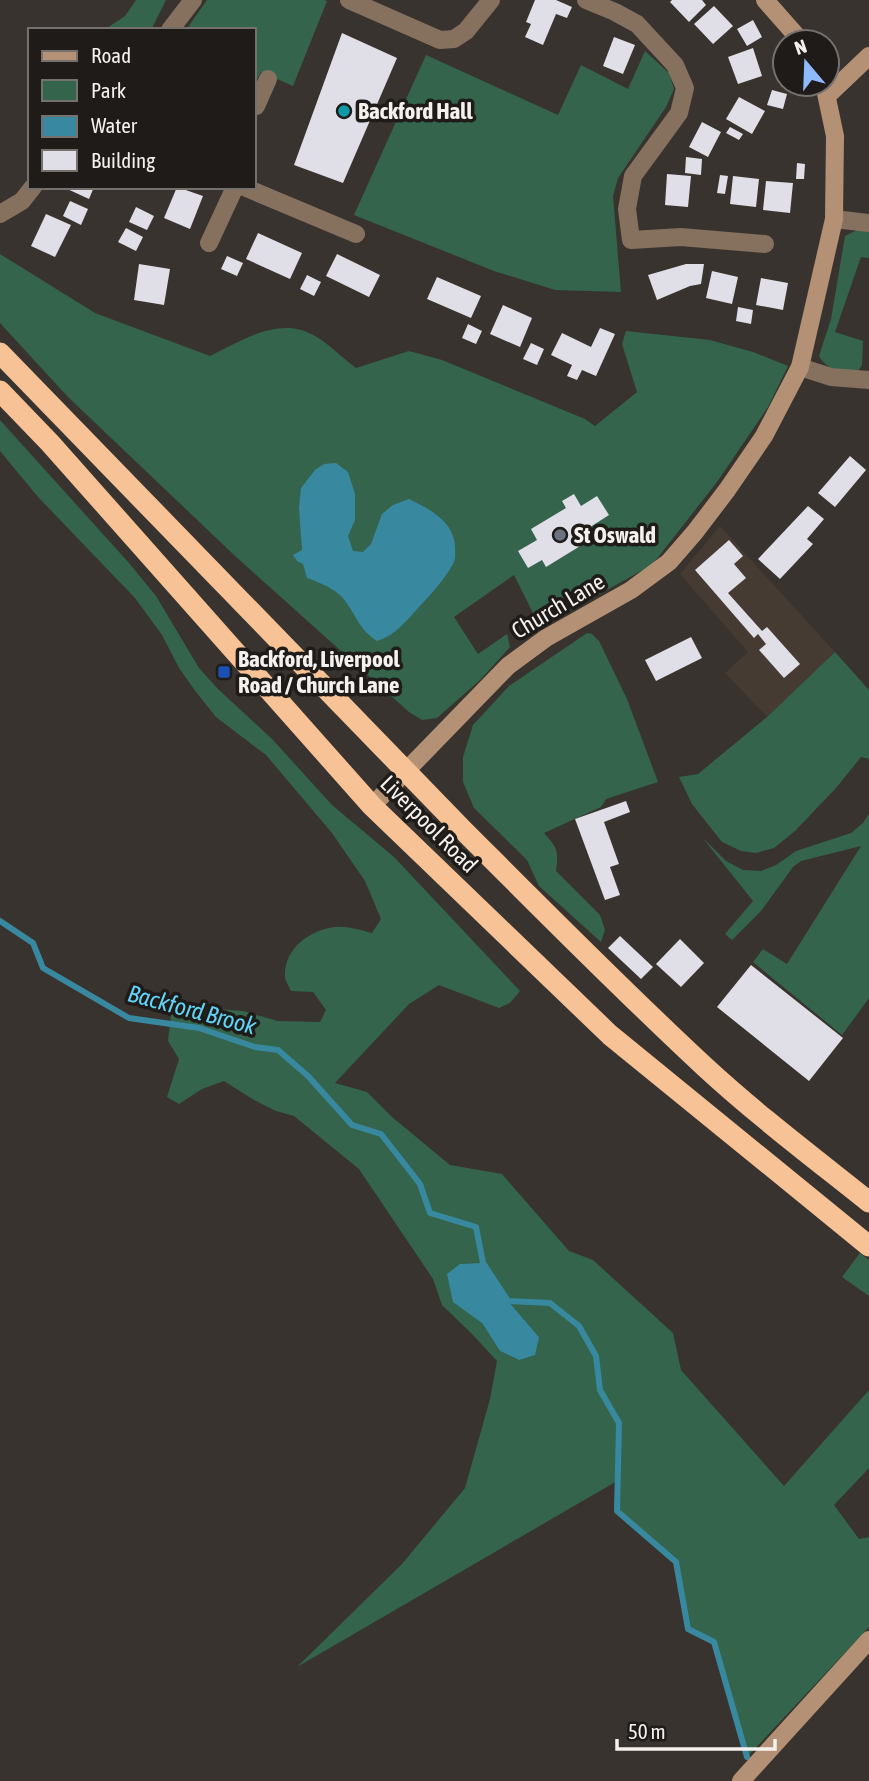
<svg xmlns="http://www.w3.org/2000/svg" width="869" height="1781" font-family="'Asap Condensed',sans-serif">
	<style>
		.built { fill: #463b32 }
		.green { fill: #34644b; fill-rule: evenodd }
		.water { fill: #3889a0 }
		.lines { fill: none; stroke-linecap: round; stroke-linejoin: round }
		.stream { stroke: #3889a0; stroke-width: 6 }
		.building { fill: #e0dee6 }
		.street { stroke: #86705e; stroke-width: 18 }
		.secondary { stroke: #b49175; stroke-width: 18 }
		.highway { stroke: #f7c295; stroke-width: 21 }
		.culture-dot { fill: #0f9aa8; stroke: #1e1b19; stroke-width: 2.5 }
		.worship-dot { fill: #6b7280; stroke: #1e1b19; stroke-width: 2.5 }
		.transit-dot { fill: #1a4fb4; stroke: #1e1b19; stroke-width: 2.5 }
		.labels { text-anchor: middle; stroke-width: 7; stroke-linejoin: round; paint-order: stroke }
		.poi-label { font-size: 23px; font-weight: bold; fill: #f5f1ee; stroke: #1e1b19; text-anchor: start }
		.street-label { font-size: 23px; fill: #f5f1ee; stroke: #1e1b19 }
		.water-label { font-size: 24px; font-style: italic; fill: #60d5f7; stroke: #1e1b19 }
	</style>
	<rect width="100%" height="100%" fill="#38332e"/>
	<path class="built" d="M720,526L835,652L767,717L725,673L748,652L680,574Z"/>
	<path class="green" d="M136,0H166L151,30H104L125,16Z
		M207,0H324L327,1L293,86L261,72L254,85V30H186Z
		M645,51L669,73L674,89L666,107L618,178L613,196L621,292L555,290L494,271L354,215L426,55L558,115L581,65L628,89Z
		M859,229L869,230V258L861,257L835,332L863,341L862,365L856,374C841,372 827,370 819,356L831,319L845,236Z
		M0,254L95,313L210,356C244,340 280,314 317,337C331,346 343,358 356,368L409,351L442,360L585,419L595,426L637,392L622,344L626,331L710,340L753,352L788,366L768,407L717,482L652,565L540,627L514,575L454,617L478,654L507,634L510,647L480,680L437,718L422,720L409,712L234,555L67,396L0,323Z
		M0,420L129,563L156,596L199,668L217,688L273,740L332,805L394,857L520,991L510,1003L499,1008L439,985L409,1004L335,1083L367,1092L392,1117L450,1165L502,1174L569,1251L593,1260L673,1333L681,1370L784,1486L869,1390V1468L834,1505L859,1539L869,1537V1627L747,1757L714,1642L688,1629L675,1562L617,1511V1481L297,1667L402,1564L465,1488L490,1399L497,1361L472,1334L442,1305L433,1279L359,1169L294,1116L276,1111L254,1100L224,1081L202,1089L179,1104L167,1097L179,1059L168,1041L172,1006L243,1011L278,1021L320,1022L326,1010L313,992L291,991C289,986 285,981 285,976C284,949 309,930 335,927C347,926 360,930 372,933L381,919L365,881L332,833L266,755L216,717L196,692L179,668L162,635L135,598L38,497L0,451ZM508,1301L539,1337L519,1360L500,1351L482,1323Z
		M587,633L592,634L599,641L627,699L658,782L606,799L601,807L544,833C557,847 559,851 556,871L600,915L605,930L601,942L539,886L527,860L474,808L463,782V757L473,725L509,686Z
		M835,652L869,690V759L861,757L836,788L795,831L774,848L756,853L741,851L722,842L692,804L679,777L698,774L767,717Z
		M869,814V998L842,1035L753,962L763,949L787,964L861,846L801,861L793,867L761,911L732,940L725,934L753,901L702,837L726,861L743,870L761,871L776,865L796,851L851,833L863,823Z
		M860,1253L869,1260V1296L842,1277Z"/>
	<path class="water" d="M336,463L348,472L355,494V520L348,536L353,551L363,552L371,544L382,514L393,505L409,499C430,509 455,522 455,548C455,554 456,559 453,564C445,579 431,594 419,607C406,621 396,635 377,641C357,628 356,613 342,597C333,588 319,582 307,578L303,564L297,561L293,555L302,550L299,508L301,488L315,470L324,464Z
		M483,1263L508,1301L539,1337L535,1355L519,1360L500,1351L482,1323L453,1302L447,1274L460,1264Z"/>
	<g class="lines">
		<path class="stream" d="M0,921L33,943L43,968L129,1018L199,1028L255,1047L278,1050L308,1076L352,1125L381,1134L420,1184L430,1213L476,1227L483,1263L508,1301L550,1303L579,1326L596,1356L600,1390L619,1423L617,1511L676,1562L688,1629L714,1642L747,1757"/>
	</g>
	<path class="building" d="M535,0H556L572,7L567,18L556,14L543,45L525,37L531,24L526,22Z
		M672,0H702L706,5L689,22L670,2Z
		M714,6L733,26L713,44L694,24Z
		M753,20L762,37L747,46L737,29Z
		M342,33L397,58L343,183L294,165Z
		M614,37L635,45L623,74L603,66Z
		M753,48L762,76L738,84L728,57Z
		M772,90L787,94L783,109L767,105Z
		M739,97L765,111L752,134L726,119Z
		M702,122L721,132L708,157L689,147Z
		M730,127L743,134L739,140L726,133Z
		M686,157L702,159L701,175L685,173Z
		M797,163L805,164L804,179H796Z
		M667,174L691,176L688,207L665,205Z
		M720,175L728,176L725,194L717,193Z
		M733,176L759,179L756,207L730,204Z
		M766,181L793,183L790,213L763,210Z
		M63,187H94L89,199Z
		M177,187L203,196L190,229L164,218Z
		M70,201L88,209L81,225L63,216Z
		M136,207L154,216L147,230L129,222Z
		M46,214L71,225L55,257L31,246Z
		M126,228L143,237L136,251L118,242Z
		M258,233L302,253L290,279L246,259Z
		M337,254L380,275L369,297L326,276Z
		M227,256L243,263L237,276L221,269Z
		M139,264L170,269L164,305L134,300Z
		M686,264H704L701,284L690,286L657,300L648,275Z
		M712,271L738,277L732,304L706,298Z
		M307,275L321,282L314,296L300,289Z
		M437,277L481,296L471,318L427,299Z
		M761,278L788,283L783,310L756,305Z
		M503,305L532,318L520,347L490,334Z
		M738,307L753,310L751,324L736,321Z
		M468,324L482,331L476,344L462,338Z
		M600,328L615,334L596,376L582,370L577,380L567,376L572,365L551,355L562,333L591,347Z
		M531,343L544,349L537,365L523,359Z
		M850,456L866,470L835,507L818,493Z
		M574,494L581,506L597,496L609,515L584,531L590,540L546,567L542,560L528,568L518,551L537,540L531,529L566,508L562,501Z
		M808,506L824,519L807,539L813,544L780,579L758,559Z
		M729,540L743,556L734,564L746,578L728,593L762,631L767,627L800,664L784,678L759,650L766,644L758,634L754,638L695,570Z
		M691,637L702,658L656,681L645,660Z
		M626,801L630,812L604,822L619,864L610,867L620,895L605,900L575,819Z
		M620,936L653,967L641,979L608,948Z
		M680,939L704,963L681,987L656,964Z
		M751,965L843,1038L809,1081L717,1007Z"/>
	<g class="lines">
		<path class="street" d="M349,0L440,40L454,39L466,31L491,0
			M586,0L615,12L637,24L675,65L685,88L679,113L633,176L627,209L631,240L681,237L765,244
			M170,30L193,0
			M256,106L268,79
			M244,187L356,234
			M0,214L22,201L33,187
			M834,219L869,223
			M209,243L235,187
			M800,367L831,377L869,380"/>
		<path class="secondary" d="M765,0L802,42
			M827,96L869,56
			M372,806L508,666L546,638L631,590L669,562L695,532L727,490L764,436L800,367L834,219L835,136L824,84
			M741,1781L869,1640"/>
		<path class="highway" d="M0,353L462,829C542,909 622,990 705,1067C757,1115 814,1158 869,1202
			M0,391L50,443L372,806L610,1035L869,1246"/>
	</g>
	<circle class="culture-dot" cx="344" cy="111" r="7"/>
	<circle class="worship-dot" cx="560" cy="535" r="7"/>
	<rect class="transit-dot" x="217" y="665" width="14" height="14" rx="3.5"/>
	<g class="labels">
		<g class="poi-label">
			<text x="358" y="119">Backford Hall</text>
			<text x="574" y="543">St Oswald</text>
			<text x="238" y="667">Backford, Liverpool<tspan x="238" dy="26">Road / Church Lane</tspan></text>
		</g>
		<g class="street-label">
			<text transform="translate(558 606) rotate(-31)" y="8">Church Lane</text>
			<text transform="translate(429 824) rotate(45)" y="8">Liverpool Road</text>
		</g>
		<g class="water-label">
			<text transform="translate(192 1010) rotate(15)" y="8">Backford Brook</text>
		</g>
	</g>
	<rect x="28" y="28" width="228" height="161" fill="#1e1b19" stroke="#74716e" stroke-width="2"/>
	<rect x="42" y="51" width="35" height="10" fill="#b49175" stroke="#74716e" stroke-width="2"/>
	<text x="91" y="63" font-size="21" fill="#f5f1ee">Road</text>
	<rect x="42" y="80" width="35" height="21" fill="#34644b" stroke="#74716e" stroke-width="2"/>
	<text x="91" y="98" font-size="21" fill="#f5f1ee">Park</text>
	<rect x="42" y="116" width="35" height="21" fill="#3889a0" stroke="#74716e" stroke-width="2"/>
	<text x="91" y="133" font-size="21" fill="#f5f1ee">Water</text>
	<rect x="42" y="150" width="35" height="21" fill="#e0dee6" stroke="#74716e" stroke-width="2"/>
	<text x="91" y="168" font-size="21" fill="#f5f1ee">Building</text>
	<g transform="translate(806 63) rotate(341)"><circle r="33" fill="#1e1b19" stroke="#74716e" stroke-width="2"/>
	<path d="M0-5L12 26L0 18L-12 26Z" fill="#90b8fd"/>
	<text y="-10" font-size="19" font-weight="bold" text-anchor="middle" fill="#f5f1ee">N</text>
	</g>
	<path d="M617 1739v10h158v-10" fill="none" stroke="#f5f1ee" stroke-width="3.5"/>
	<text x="628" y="1739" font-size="21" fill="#f5f1ee" stroke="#1e1b19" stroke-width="5" paint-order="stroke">50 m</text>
</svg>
